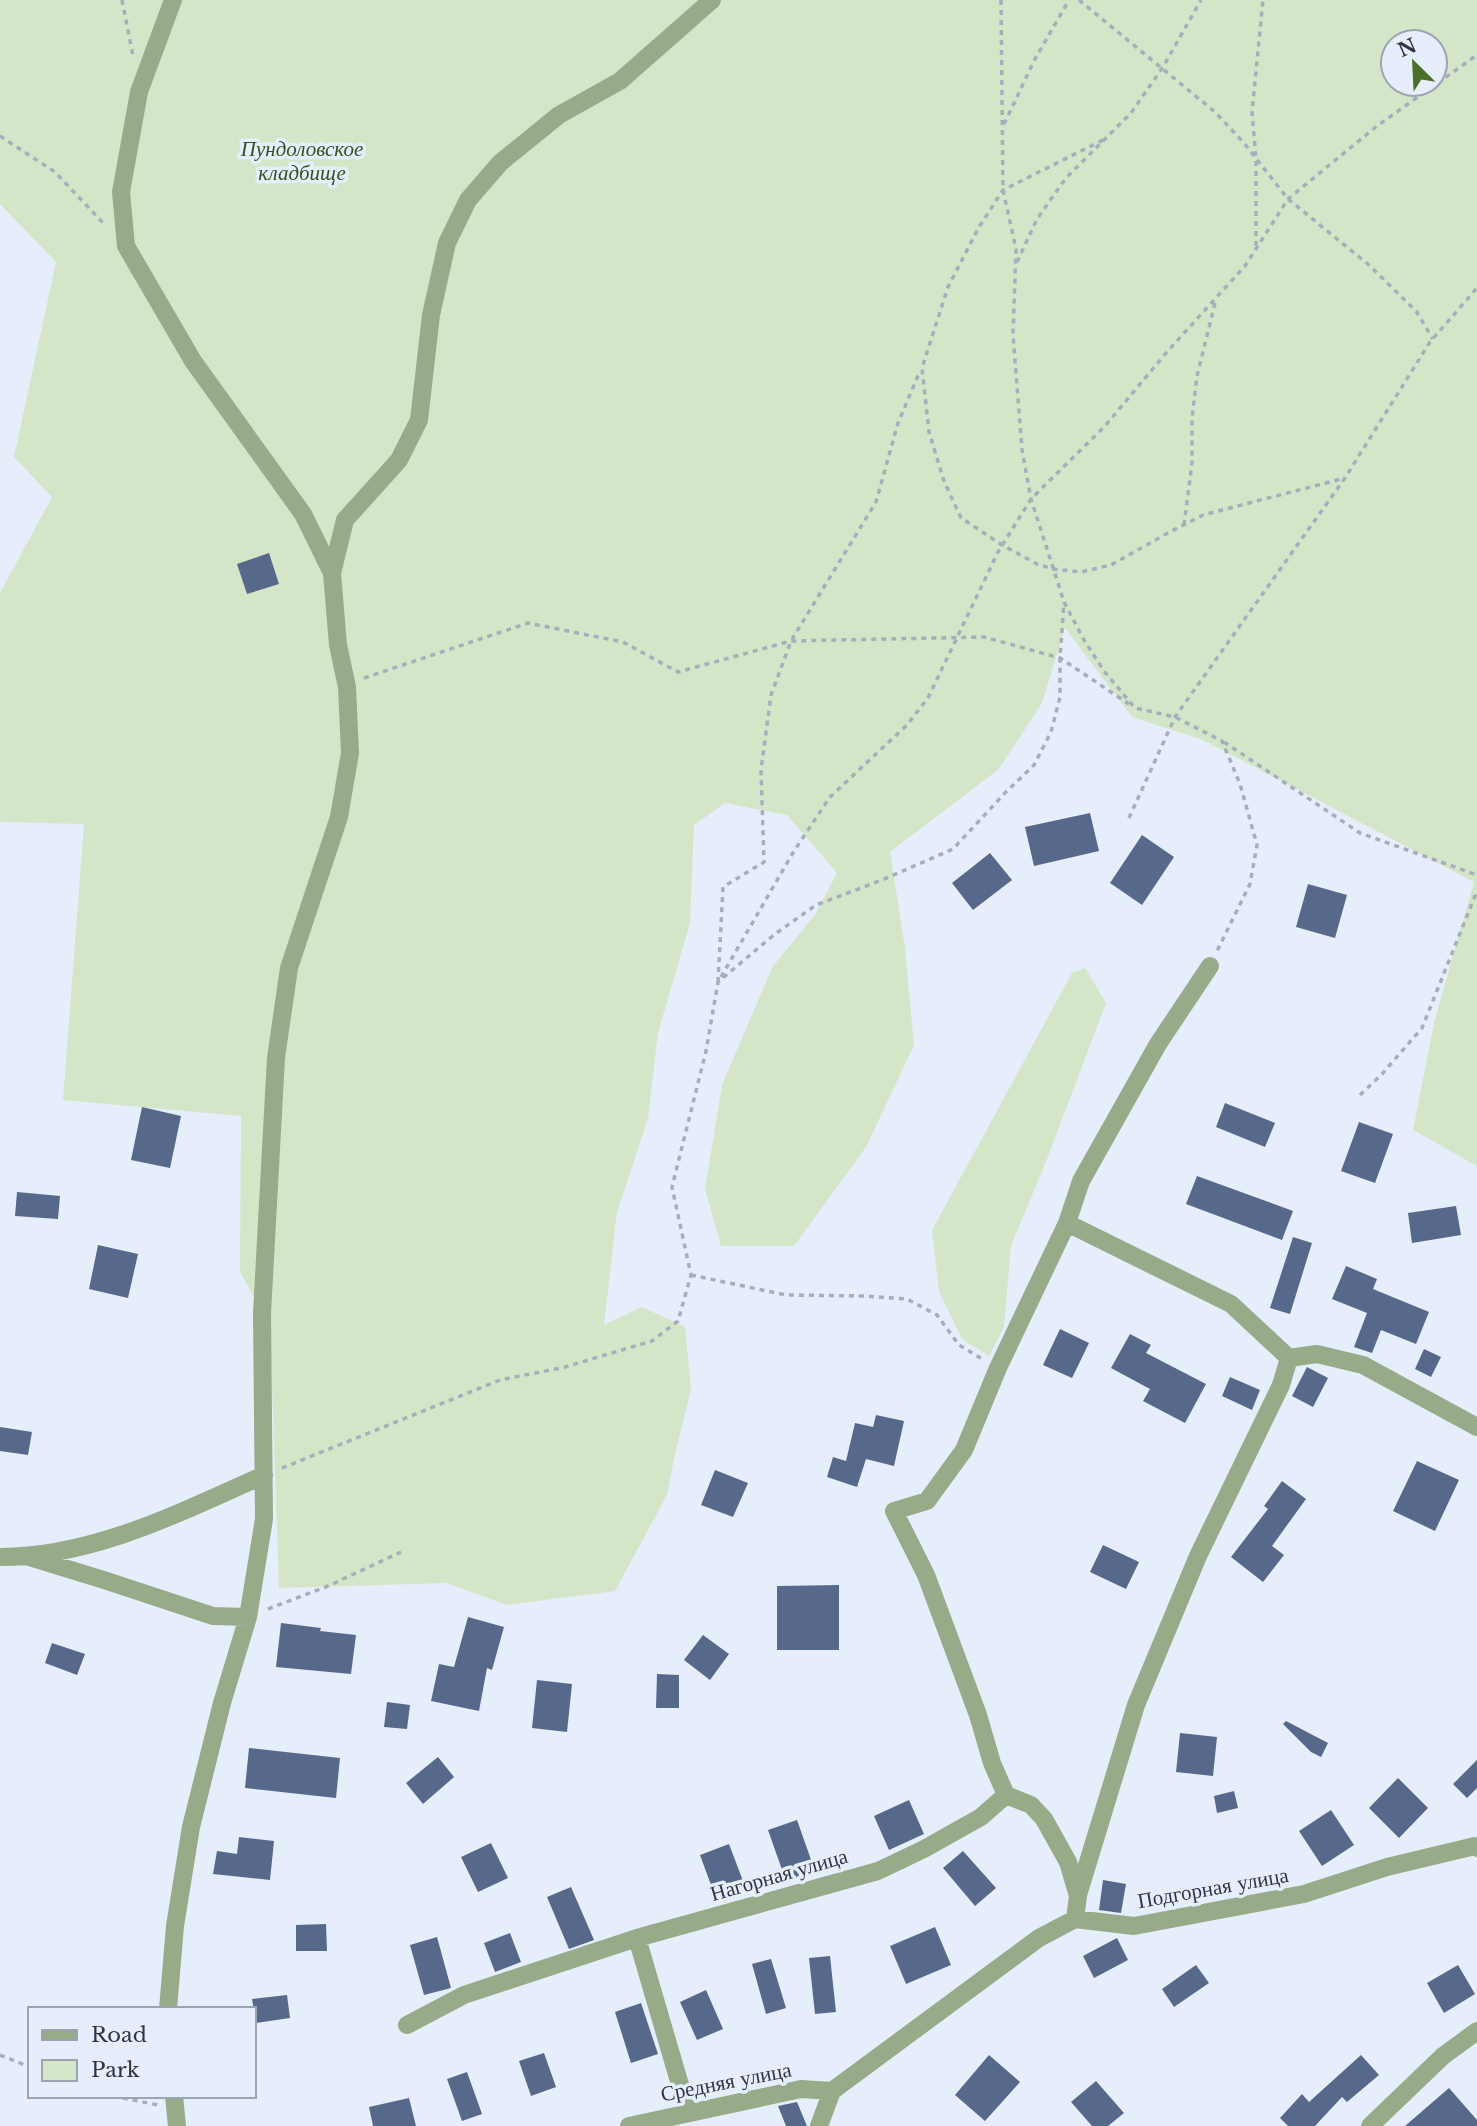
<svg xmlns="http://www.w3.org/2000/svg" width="1477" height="2126" font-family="'Libre Baskerville',serif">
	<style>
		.green { fill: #d4e6c7; fill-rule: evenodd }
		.building { fill: #57698b }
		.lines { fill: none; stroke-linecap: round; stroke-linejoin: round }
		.path { stroke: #a6aebb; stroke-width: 3.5; stroke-dasharray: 5 5; stroke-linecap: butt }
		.minor { stroke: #97ab89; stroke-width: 18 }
		.labels { text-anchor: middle; stroke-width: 7; stroke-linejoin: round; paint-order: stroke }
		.park-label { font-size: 21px; font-style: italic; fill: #35521b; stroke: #e6eefb }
		.street-label { font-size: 21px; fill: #2f3542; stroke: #e6eefb }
	</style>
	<rect width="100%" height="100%" fill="#e6eefb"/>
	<path class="green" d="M0,0H1477V1166L1413,1130L1434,1023L1474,882L1203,740L1132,717L1065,628L1042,703L999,769L890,852L905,948L914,1045L866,1147L794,1246H721L705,1189L722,1085L773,966L815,915L837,873L787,815L725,803L694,825L690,923L658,1033L648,1118L617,1212L604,1325L642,1307L685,1327L691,1389L675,1454L667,1495L615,1591L507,1605L447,1583L279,1588L270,1326L240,1272L241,1116L63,1100L84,824L0,822V593L52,497L14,457L56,262L0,204ZM1393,42H1435V84H1393Z
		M1085,968L1106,1003L1047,1159L1011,1246L1004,1327L989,1356L962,1339L939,1291L932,1230L1072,973Z"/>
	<path class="building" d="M269,553L279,584L247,594L237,564Z
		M1090,813L1099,851L1034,866L1025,827Z
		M1142,835L1174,857L1142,905L1110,883Z
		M990,853L1012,880L973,910L952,883Z
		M1308,884L1347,895L1335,938L1296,927Z
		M1225,1103L1275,1123L1265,1147L1216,1127Z
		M142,1107L181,1116L170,1168L131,1160Z
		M1359,1122L1393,1134L1375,1183L1341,1171Z
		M1197,1176L1293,1211L1282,1240L1186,1204Z
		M17,1192L60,1196L58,1219L15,1216Z
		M1456,1206L1461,1235L1412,1243L1408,1213Z
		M1293,1237L1312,1243L1290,1314L1270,1308Z
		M98,1245L138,1254L128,1298L89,1289Z
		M1346,1266L1377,1279L1373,1289L1429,1312L1416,1344L1381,1330L1372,1353L1354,1347L1367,1313L1332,1299Z
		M1060,1329L1089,1343L1072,1378L1043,1365Z
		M1130,1334L1151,1345L1146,1353L1206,1384L1185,1423L1143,1401L1150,1389L1111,1368Z
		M1424,1349L1441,1357L1431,1377L1415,1369Z
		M1307,1367L1328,1378L1313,1407L1292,1396Z
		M1230,1377L1260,1390L1252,1410L1222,1396Z
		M876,1415L904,1421L894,1466L866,1459L857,1487L827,1477L833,1457L846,1461L855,1423L873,1427Z
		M0,1427L32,1432L28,1455L0,1451Z
		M1417,1461L1459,1480L1435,1531L1393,1511Z
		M715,1470L748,1483L733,1517L701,1505Z
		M1282,1481L1306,1499L1272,1546L1284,1555L1263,1582L1231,1557L1268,1509L1264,1506Z
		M1103,1545L1139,1562L1126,1589L1090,1572Z
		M839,1585V1650H777V1586Z
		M468,1617L504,1627L492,1670L487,1668L479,1711L431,1701L439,1664L454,1667Z
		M281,1623L321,1628L320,1631L356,1635L351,1674L276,1667Z
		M703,1635L729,1654L710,1680L684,1660Z
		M52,1643L85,1654L77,1675L45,1663Z
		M657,1674L679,1675V1708H656Z
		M537,1680L572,1684L567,1732L532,1728Z
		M387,1702L410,1705L407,1729L384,1727Z
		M1286,1721L1328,1743L1321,1757L1311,1752L1283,1724Z
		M1180,1733L1217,1737L1213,1776L1176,1772Z
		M249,1748L340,1758L336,1798L245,1788Z
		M438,1757L454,1777L423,1804L406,1783Z
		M1477,1760V1788L1467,1798L1453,1784Z
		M1398,1778L1428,1808L1399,1838L1369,1808Z
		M1234,1791L1238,1808L1217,1813L1214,1796Z
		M909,1800L924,1834L889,1850L874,1816Z
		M1331,1810L1354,1845L1322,1866L1299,1831Z
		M797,1820L815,1871L786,1881L768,1830Z
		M239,1837L274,1841L270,1880L213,1874L217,1851L237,1854Z
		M491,1843L508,1878L478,1892L461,1857Z
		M729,1844L743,1881L714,1893L700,1855Z
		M963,1851L996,1888L975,1906L943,1868Z
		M1103,1880L1126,1884L1121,1913L1099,1910Z
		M571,1887L594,1940L569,1949L547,1897Z
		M326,1924L327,1951H296V1925Z
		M935,1927L951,1965L906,1984L890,1946Z
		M510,1933L521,1962L495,1972L484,1943Z
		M437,1937L451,1988L424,1995L410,1945Z
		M1117,1938L1128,1960L1094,1978L1083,1956Z
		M830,1956L836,2012L815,2014L809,1958Z
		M771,1959L786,2008L766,2014L752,1964Z
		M1196,1965L1209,1983L1174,2007L1162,1989Z
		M1458,1965L1475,1994L1444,2013L1427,1983Z
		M706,1990L723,2029L697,2040L680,2002Z
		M287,1995L290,2018L256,2023L252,1999Z
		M641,2003L658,2054L631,2063L615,2012Z
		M544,2053L556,2087L531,2096L519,2061Z
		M989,2055L1020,2082L985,2121L955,2095Z
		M1361,2055L1379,2075L1347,2102L1342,2097L1315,2126H1288L1280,2118L1302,2094L1309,2102Z
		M467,2072L482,2114L462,2121L447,2079Z
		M1096,2081L1124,2113L1108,2126H1092L1071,2102Z
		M1449,2088L1477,2120V2126H1405Z
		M409,2098L416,2126H373L369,2107Z
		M797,2102L807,2126H786L778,2106Z"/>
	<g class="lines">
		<path class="path" d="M122,0L133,56
			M1001,0L1003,190L1016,249L1013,335L1022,450L1031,499L1064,602L1084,640L1104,671L1135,708L1175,717L1222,741L1240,784L1257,845L1250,884L1217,951
			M1079,0L1215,112L1244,143L1288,199L1369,265L1416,311L1433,339
			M1004,124L1035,59L1069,0
			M0,136L55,172L105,225
			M1103,140L1003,190L979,227L948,287L922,368L929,432L944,481L961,518L1002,545L1037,564L1053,569L1081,572L1111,565L1166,534L1203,515L1345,478
			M1256,246V159L1252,112L1263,0
			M1017,262L1037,219L1066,178L1131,113L1163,67L1201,0
			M1184,525L1192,463V418L1197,376L1216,299
			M364,678L528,623L623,642L678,672L791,641L984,637L1060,658L1129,704
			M1224,742L1360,833L1477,875
			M1129,818L1175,717L1345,478L1430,342L1477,288
			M721,977L794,851L830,797L907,725L928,698L998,552L1031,499L1105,426L1166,353L1245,266L1288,199L1377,126L1477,55
			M718,982L723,887L764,862L761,770L771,695L791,641L876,502L898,423L920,371
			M1360,1095L1382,1074L1422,1028L1477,891
			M691,1275L786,1295L864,1296L907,1299L937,1315L959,1345L982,1359
			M282,1468L500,1380L565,1367L652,1341L678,1321L691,1275L672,1187L706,1051L718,982L775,934L816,905L882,880L953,849L1005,793L1034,765L1051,732L1060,697V658L1064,602
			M268,1609L328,1586L401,1552
			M0,2055L30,2067
			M113,2096L158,2105"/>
		<path class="minor" d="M332,573L345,520L399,460L419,420L431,315L447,243L468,200L500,163L559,115L620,81L712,0
			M1067,1223L1231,1304L1289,1358
			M0,1557C93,1557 181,1512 264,1475
			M29,1557L107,1581L213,1616L248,1617
			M1006,1795L992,1763L978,1715L926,1575L894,1511L927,1501L964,1450L998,1368L1067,1223L1081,1181L1158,1044L1210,966
			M1078,1895L1136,1705L1198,1556L1281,1385L1289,1358L1317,1354L1363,1365L1477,1427
			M637,1938L688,2112
			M168,2009L175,1926L191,1827L222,1703L248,1617L264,1519L262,1313L276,1058L289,968L339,817L350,753L347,687L338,645L332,573L303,514L193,361L126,246L121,192L139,92L173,0
			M407,2025L464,1995L637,1938L878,1871L924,1849L981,1817L1006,1795L1031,1805L1044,1819L1068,1862L1078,1896L1075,1919
			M174,2096L177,2126
			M629,2126L801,2089L832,2091
			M819,2126L832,2091L1039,1938L1075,1919L1134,1926L1304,1894L1387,1867L1475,1846L1477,1848
			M1370,2126L1443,2056L1477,2031"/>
	</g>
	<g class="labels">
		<g class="park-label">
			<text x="302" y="156">Пундоловское<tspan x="302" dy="24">кладбище</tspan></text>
		</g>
		<g class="street-label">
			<text transform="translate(779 1875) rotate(-16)" y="7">Нагорная улица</text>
			<text transform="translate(1213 1888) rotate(-10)" y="7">Подгорная улица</text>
			<text transform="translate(726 2082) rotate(-11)" y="7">Средняя улица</text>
		</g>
	</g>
	<rect x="28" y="2007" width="228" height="91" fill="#e6eefb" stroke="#9da4b1" stroke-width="2"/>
	<rect x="42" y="2030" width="35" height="10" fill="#97ab89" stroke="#9da4b1" stroke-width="2"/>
	<text x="91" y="2042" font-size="21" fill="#2f3542">Road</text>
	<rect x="42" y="2060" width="35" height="21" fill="#d4e6c7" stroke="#9da4b1" stroke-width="2"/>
	<text x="91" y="2077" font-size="21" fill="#2f3542">Park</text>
	<g transform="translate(1414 63) rotate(336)"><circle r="33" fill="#e6eefb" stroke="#9da4b1" stroke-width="2"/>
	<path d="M0-5L12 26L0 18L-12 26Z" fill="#4b702a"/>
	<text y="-10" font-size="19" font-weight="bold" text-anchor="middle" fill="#2f3542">N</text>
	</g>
</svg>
